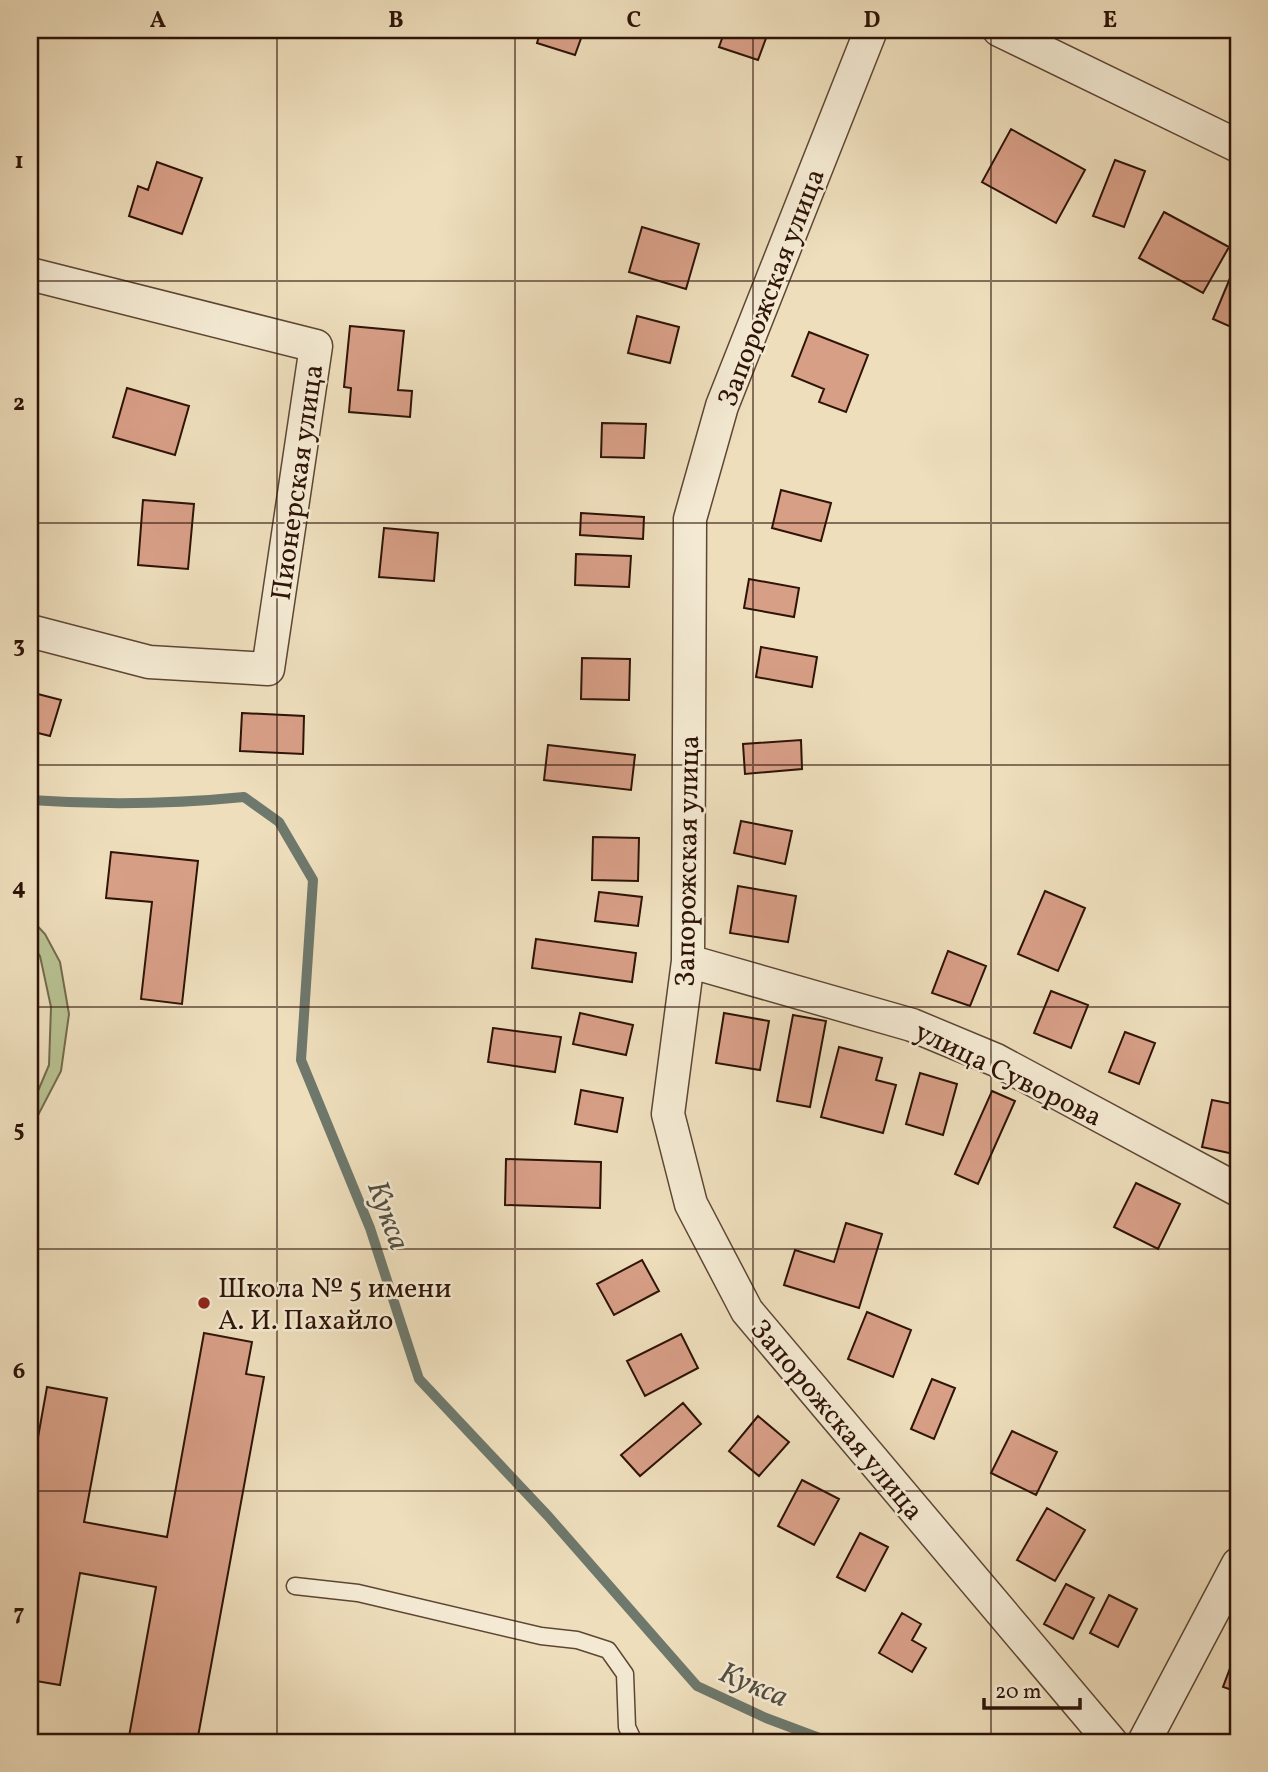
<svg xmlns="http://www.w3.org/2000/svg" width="1268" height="1772" font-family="Vollkorn,serif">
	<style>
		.green { fill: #b8c191; stroke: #736a4c; stroke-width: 2 }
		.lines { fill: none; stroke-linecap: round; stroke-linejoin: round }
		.stream { stroke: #6e786c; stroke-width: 10 }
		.building { fill: #d89f87; stroke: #2e1307; stroke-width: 2 }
		.service-casing { stroke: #5e4634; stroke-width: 19 }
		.minor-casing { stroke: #5e4634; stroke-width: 35 }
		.service { stroke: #f4ead3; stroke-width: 16 }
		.minor { stroke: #f4ead3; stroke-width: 32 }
		.grid { fill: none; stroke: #2e1307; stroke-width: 2; stroke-opacity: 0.55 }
		.poi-dot { fill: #8f2418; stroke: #f4ead3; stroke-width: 2.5 }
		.labels { text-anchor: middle; stroke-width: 5; stroke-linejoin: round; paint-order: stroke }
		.street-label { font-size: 28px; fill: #2e1307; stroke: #f4ead3 }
		.poi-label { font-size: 28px; fill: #2e1307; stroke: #f4ead3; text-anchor: start }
		.water-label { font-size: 30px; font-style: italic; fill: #534e42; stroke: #f4ead3 }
		.neatline { fill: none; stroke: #2e1307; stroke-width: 2.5 }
		.grid-label { font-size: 23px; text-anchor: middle; font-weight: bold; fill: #2e1307 }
	</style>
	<rect width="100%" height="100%" fill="#eedebc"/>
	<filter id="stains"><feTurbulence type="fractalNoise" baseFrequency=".00286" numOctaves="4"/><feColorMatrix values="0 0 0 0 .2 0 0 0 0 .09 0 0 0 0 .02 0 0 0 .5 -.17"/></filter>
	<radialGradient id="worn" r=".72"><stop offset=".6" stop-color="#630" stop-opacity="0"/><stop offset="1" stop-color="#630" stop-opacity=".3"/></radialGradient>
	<path class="green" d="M30,918L45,934L60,962L69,1014L61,1071L34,1123L30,1127V1110L49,1065L51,1007L40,956L30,944Z"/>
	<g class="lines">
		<path class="stream" d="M30,800C101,805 173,804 244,797L279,822L313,880L301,1060L370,1228L419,1379L548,1516L697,1686L766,1718L830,1742"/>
	</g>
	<path class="building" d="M541,30H584L575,55L537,43Z
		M725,30H769L758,60L719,47Z
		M1011,129L1085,170L1056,223L982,182Z
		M1115,160L1145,171L1124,227L1093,216Z
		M157,162L202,178L182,234L129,216L138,186L148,190Z
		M1164,212L1229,247L1203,293L1139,258Z
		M642,227L699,244L686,289L629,272Z
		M1238,259V330L1213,319Z
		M637,316L679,327L670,363L628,353Z
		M350,326L404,331L398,390L412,391L410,417L349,412L351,388L344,387Z
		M809,332L868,355L846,412L819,402L824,389L792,376Z
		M127,388L189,406L175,455L113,437Z
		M602,423L646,424L644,458L601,457Z
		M781,490L831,503L821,541L772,528Z
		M143,500L194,504L188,569L138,565Z
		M581,513L644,517L643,539L580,535Z
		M384,528L438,533L434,581L379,577Z
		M576,554L631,556L629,587L575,585Z
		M749,579L799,588L794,617L744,608Z
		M761,647L817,657L812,687L756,677Z
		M582,658L630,659L629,700L581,699Z
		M30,692L61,700L50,736L30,731Z
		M242,713L304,716L303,754L240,751Z
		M801,740L802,769L745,774L743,744Z
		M548,745L635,755L631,790L544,780Z
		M741,821L792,831L785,864L734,853Z
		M593,837L639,838L638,881L592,880Z
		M111,852L198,861L182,1004L141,999L152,902L106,898Z
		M738,886L796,896L788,942L730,933Z
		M1045,891L1085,908L1058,971L1018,954Z
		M599,892L642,897L638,926L595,921Z
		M536,939L636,953L632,982L532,968Z
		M948,951L986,966L970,1006L932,993Z
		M1051,991L1088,1005L1071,1048L1034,1033Z
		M580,1013L633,1025L626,1055L573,1044Z
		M724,1013L769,1021L760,1070L716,1063Z
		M793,1015L826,1021L810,1107L777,1101Z
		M493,1028L561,1037L555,1072L488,1062Z
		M1125,1032L1155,1043L1139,1084L1109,1072Z
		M839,1047L882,1058L876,1080L896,1085L883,1133L821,1117Z
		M920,1073L957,1084L943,1135L906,1124Z
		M581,1090L623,1098L617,1132L575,1124Z
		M992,1091L1015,1101L978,1184L955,1174Z
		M1212,1100L1238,1105V1155L1202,1147Z
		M506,1159L601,1162L600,1208L505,1205Z
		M1136,1183L1180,1204L1158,1249L1114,1227Z
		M846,1223L882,1234L859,1308L784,1285L795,1250L834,1262Z
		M642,1260L659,1291L614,1315L597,1284Z
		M867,1312L911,1330L893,1377L848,1359Z
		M204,1333L252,1342L246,1374L264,1377L197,1742H128L156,1587L80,1573L60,1685L30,1680V1482L47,1387L107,1398L84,1522L167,1537Z
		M681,1334L698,1368L645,1396L627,1361Z
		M932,1379L955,1388L934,1439L911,1429Z
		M683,1403L701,1424L640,1476L621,1455Z
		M758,1416L789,1442L759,1476L729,1451Z
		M1012,1431L1057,1452L1036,1495L991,1473Z
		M802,1480L839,1499L814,1545L778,1526Z
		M1047,1508L1085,1530L1055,1581L1017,1560Z
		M860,1533L888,1547L865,1591L837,1577Z
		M1066,1584L1094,1598L1073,1639L1044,1624Z
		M1109,1595L1137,1609L1118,1647L1090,1633Z
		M902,1613L921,1624L912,1640L926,1648L912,1672L879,1653Z
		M1238,1647V1692L1223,1687Z"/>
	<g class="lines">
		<defs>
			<path id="service" d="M295,1586L358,1593L541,1636L577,1640L608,1650L625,1674L627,1727L634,1742"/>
			<path id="minor" d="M871,30L722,406L690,519L688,961L668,1114L691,1204L747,1311L1111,1742
				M999,30L1238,146
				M30,274L316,346L268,669L149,662L30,631
				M688,961L912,1025L996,1060L1238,1190
				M1144,1742L1238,1564"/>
		</defs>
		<use href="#service" class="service-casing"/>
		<use href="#minor" class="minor-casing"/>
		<use href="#service" class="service"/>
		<use href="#minor" class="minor"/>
	</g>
	<path class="grid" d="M277,30V1742M515,30V1742M753,30V1742M991,30V1742M30,281H1238M30,523H1238M30,765H1238M30,1007H1238M30,1249H1238M30,1491H1238"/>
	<circle class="poi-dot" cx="204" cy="1303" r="7"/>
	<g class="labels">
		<g class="street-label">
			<text transform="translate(770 287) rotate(-69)" y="10">Запорожская улица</text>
			<text transform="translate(296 482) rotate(-82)" y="10">Пионерская улица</text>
			<text transform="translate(686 861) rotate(-89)" y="10">Запорожская улица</text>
			<text transform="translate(1009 1073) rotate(26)" y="10">улица Суворова</text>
			<text transform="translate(838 1419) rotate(50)" y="10">Запорожская улица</text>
		</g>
		<g class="poi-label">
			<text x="218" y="1297">Школа № 5 имени<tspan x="218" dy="32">А. И. Пахайло</tspan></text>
		</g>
		<g class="water-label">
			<text transform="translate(389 1215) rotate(70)" y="10">Кукса</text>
			<text transform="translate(754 1684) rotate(23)" y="10">Кукса</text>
		</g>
	</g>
	<rect width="1268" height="1772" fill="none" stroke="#eedebc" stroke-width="77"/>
	<path d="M984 1698v10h96v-10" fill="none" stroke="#2e1307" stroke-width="3.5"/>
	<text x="995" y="1698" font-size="21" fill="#2e1307" stroke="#f4ead3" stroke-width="5" paint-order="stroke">20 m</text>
	<rect x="38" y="38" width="1192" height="1696" class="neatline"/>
	<g class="grid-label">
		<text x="158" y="27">A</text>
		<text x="396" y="27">B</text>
		<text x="634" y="27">C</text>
		<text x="872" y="27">D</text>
		<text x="1110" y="27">E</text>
		<text x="19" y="168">1</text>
		<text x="19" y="410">2</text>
		<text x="19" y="652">3</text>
		<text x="19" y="894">4</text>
		<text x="19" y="1136">5</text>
		<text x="19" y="1378">6</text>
		<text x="19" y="1620">7</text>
	</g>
	<rect width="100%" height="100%" filter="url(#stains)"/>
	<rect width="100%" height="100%" fill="url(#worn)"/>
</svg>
